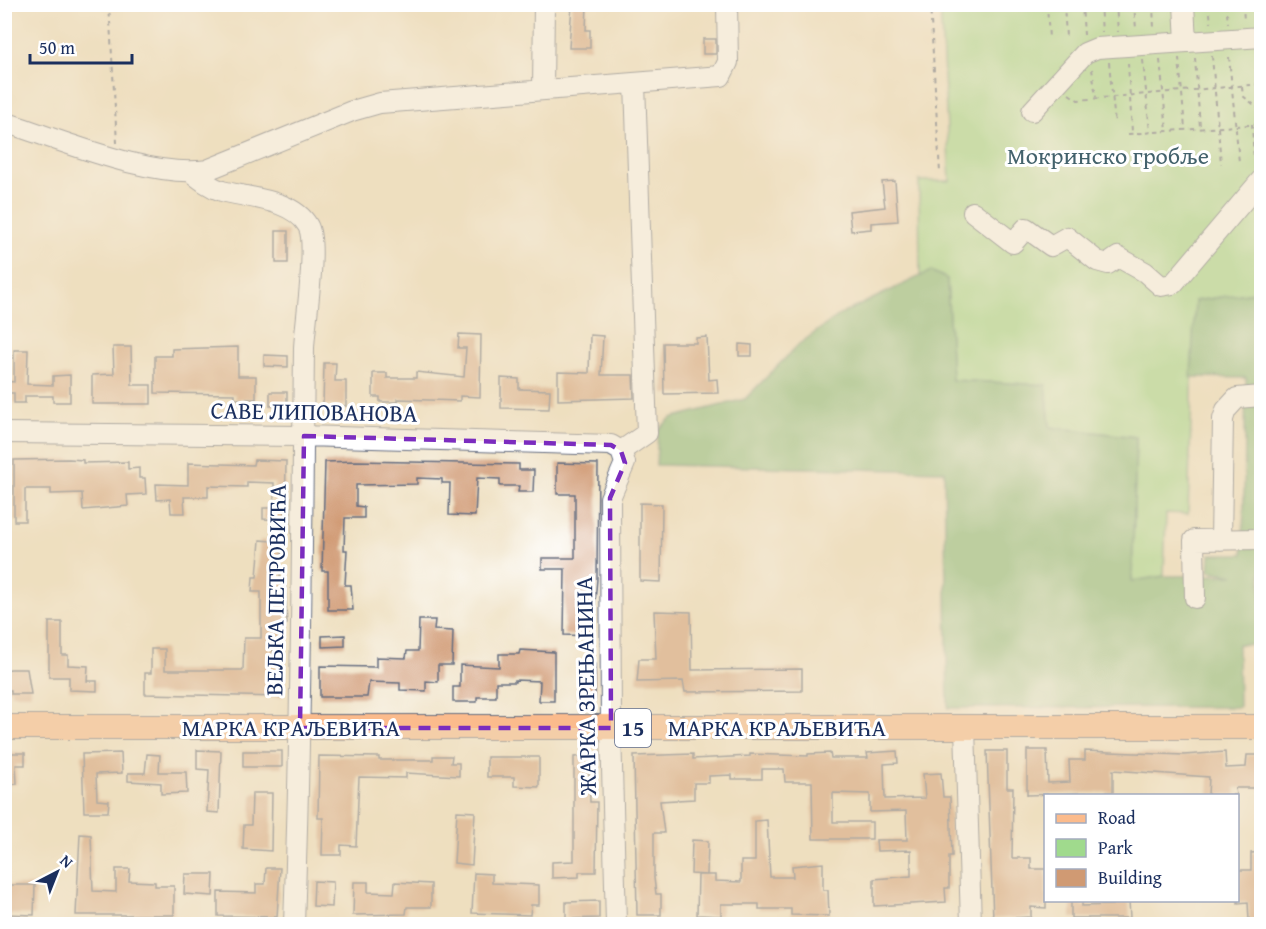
<svg xmlns="http://www.w3.org/2000/svg" width="1266" height="929" font-family="'Gentium Book Plus',serif">
	<style>
		.green { fill: #a0da8d; stroke: #5e8476; stroke-width: 1.5 }
		.forest { fill: #80ba78; stroke: #4e746b; stroke-width: 1.5 }
		.building { fill: #d09a73 }
		.lines { fill: none; stroke-linecap: round; stroke-linejoin: round }
		.minor-casing { stroke: #656d80; stroke-width: 22 }
		.major-casing { stroke: #656d80; stroke-width: 26 }
		.path { stroke: #656d80; stroke-width: 2; stroke-dasharray: 4.5 4.5; stroke-linecap: butt }
		.minor { stroke: #fff; stroke-width: 20 }
		.major { stroke: #fbbb8c; stroke-width: 24 }
		.marked { fill: none; stroke: #7b2cbf; stroke-width: 4.5; stroke-dasharray: 12 8; stroke-linejoin: round }
		.labels { text-anchor: middle; stroke-width: 6; stroke-linejoin: round; paint-order: stroke }
		.shield { fill: #fff; stroke: #5f6d8e; stroke-width: 1.5 }
		.shield-label { font-size: 22px; font-weight: bold; fill: #1b2f5e }
		.park-label { font-size: 24px; fill: #43626c; stroke: #fff }
		.street-label { font-size: 24px; fill: #1b2f5e; stroke: #fff }
	</style>
	<rect width="100%" height="100%" fill="#fff"/>
	<filter id="ink" filterUnits="userSpaceOnUse"><feTurbulence type="fractalNoise" baseFrequency=".0167" numOctaves="2"/><feDisplacementMap in="SourceGraphic" scale="12" xChannelSelector="R" yChannelSelector="G"/><feConvolveMatrix kernelMatrix="1 2 1 2 8 2 1 2 1" color-interpolation-filters="sRGB"/></filter>
	<filter id="wash" filterUnits="userSpaceOnUse"><feTurbulence type="fractalNoise" baseFrequency=".008" numOctaves="4" result="noise"/><feDisplacementMap in="SourceGraphic" scale="24" xChannelSelector="R" yChannelSelector="G"/><feGaussianBlur stdDeviation="1.35" result="paint"/><feColorMatrix in="noise" values="0 0 0 0 0 0 0 0 0 0 0 0 0 0 0 0 0 1.4 0 .05"/><feComposite in="paint" operator="in"/></filter>
	<g filter="url(#wash)">
		<rect width="100%" height="100%" fill="#eedfbf"/>
		<path class="green" d="M940,5H1261V291L1195,301L1188,514L1166,513L1164,576L1132,582L1136,437L1050,427L1046,385L952,380L947,279L931,271L920,278L919,181H950Z"/>
		<path class="forest" d="M931,271L947,279L952,380L1046,385L1050,427L1136,437L1132,581L1164,576L1234,575L1209,571L1210,554H1243L1246,378L1191,377L1195,301L1261,291V645L1238,644L1239,707L948,708L944,471L656,465L658,430L671,418L745,399L799,344L841,314Z"/>
		<g id="blocks">
			<path class="building" d="M572,4H587L586,30H590V48H569Z
				M703,39H716V54H703Z
				M895,181L898,221L871,223V229L851,231L849,211L885,207L882,182Z
				M276,231H288V263H276Z
				M459,334L481,335L480,397L460,396V401L398,399V402H380V397H373V373H387V378H416V372L464,377L466,348H458Z
				M590,335L603,336L601,375H633L634,398L558,400V372L589,373Z
				M707,337L709,380L717,379L718,393L664,394L663,343H696V338Z
				M739,344L752,345V356H739Z
				M113,347H131L132,385H151V404H92V375L114,374Z
				M238,347V376H256V399H235V394L155,393V356H172V349Z
				M14,350H28L27,384L53,385V376L70,375V402H53V396H25V403H14V393H4V381L14,382Z
				M264,355L288,356V367L264,366Z
				M324,363H336L335,381H346V406H323Z
				M501,378L519,379V389L550,390L549,409L501,408Z
				M270,392H287V406H270Z
				M69,459L83,460V463L128,462V469L139,468V478H145L146,494L127,495L128,506L83,510L82,493L51,494V489H25V521H14V460Z
				M254,460L286,461L285,520L263,519V508H274V483L247,482V487L208,486V497H184L185,513H171L170,499L157,500L156,484L188,485V463L253,465Z
				M356,461L519,464V470H534L533,492H518L519,486H500V479L477,478L475,516L449,515L450,483H442V479L417,478V484L356,485V506L364,507V518H345L344,550H347L345,585H351L353,610H328V571H322L325,462Z
				M557,463L598,464L597,579L592,636L564,635L565,569H542V558H575V494H557Z
				M640,503L662,504L661,582L640,581Z
				M260,540L283,542L280,578H285L287,624H284L283,649H273V666H283V697L145,694V673H151V649H165V670H243L244,638H261V592H252L253,577H257Z
				M654,611L691,612L692,670L802,669V691L685,692L683,681L637,682L639,659H656Z
				M419,620H435L434,630L453,631L452,665H438V682L426,681V691L400,690V683L369,682L367,697H320V666L376,667V657L406,658L407,651H418Z
				M49,622H62V655H68V665L88,666L87,681H97V691L69,690V677H49Z
				M345,635V646L322,647V636Z
				M520,650L554,652V701H539L540,681L515,680V682H496V697H477V702H453V687H460V665L499,667V654H519Z
				M578,664H595V700L577,699Z
				M11,669H27L31,694H11V690H4V670Z
				M197,750L221,751L219,813L207,812L209,770L197,769Z
				M1027,750H1047L1048,783L1070,782L1069,760H1085V751L1184,755L1225,752L1226,768L1246,767L1247,755H1262V788H1235L1236,795H1208L1209,777L1113,770V792L1027,795Z
				M243,751H282V767H243Z
				M897,751L898,763L884,764L885,799L925,798L923,774L941,773L943,797H950L952,856H949V888H945L946,902L874,906V879L911,876V850L877,851L876,840H907L906,811L870,812V794L833,793V822H872V839H813L812,782H785L784,769H762V779H732V775L709,776V783H694V799L660,801L664,833H654V878L656,894H661V915H637L634,756L693,754V759L750,756V754L808,756V754L830,753L831,758H868L867,753Z
				M987,751H1007V788H1013L1012,858H1031V869H1046V908L1031,907V917L993,919Z
				M4,753H25V765H16L17,784L4,785Z
				M121,753L122,773L96,774L97,800L109,801L108,812H84L82,754Z
				M147,754L160,755L159,772H186L187,793L161,794V783L128,781V773H145Z
				M319,756L379,757V760H433V756H452L451,763H459V776L406,773V778L359,777L356,846L341,845V855H322L323,818H318Z
				M593,756L594,769H589L590,802H597L596,872H579V877L552,878V862L574,861V757Z
				M487,757H539V787L514,786V777H487Z
				M252,793H272L271,851L243,849L244,825H251Z
				M457,811L475,812L472,865L454,863Z
				M767,820L770,877H793L792,866L823,863V890H828L829,916L791,915V909H759V904H721V916L697,915L698,875H715V881L741,882V861H755V821Z
				M80,834L91,835L93,891L116,892V869H130L129,881L155,882V886H174V915H76Z
				M692,840L708,841L707,875L691,874Z
				M1262,852V920L1249,921L1248,902L1238,903V870H1251V853Z
				M266,868H280L277,917L218,916V892L256,893V884H265Z
				M474,873L492,874V883L539,885V905H531L530,915L472,913Z
				M185,874H214L213,896L184,894Z
				M314,881L333,882L332,907L313,906Z
				M354,882H368V892L394,893L395,882L431,884V907H407L406,914L353,915Z
				M4,885H35L34,915L4,914Z
				M1071,900H1082V906L1112,905V900H1129L1130,918H1071Z
				M599,901V918L566,919V902Z"/>
		</g>
	</g>
	<g filter="url(#ink)">
		<use href="#blocks" fill-opacity="0" stroke="#656d80" stroke-width="1.5"/>
		<g class="lines">
			<defs>
				<path id="minor" d="M1184,4L1186,42
					M543,89L544,4
					M1032,111L1085,53L1097,48L1262,37
					M4,122C59,139 151,179 207,170L352,111L380,103L721,76L728,62L727,4
					M191,172C201,180 210,187 222,191C248,198 293,199 308,226C318,244 305,323 304,348C302,540 301,732 294,924
					M973,212L1013,243L1026,228L1051,246L1067,237L1097,261L1108,264L1118,257L1145,272L1161,286L1173,284L1262,179
					M4,433L304,436L611,445L621,451
					M621,451L647,433L635,83
					M1221,540L1223,419L1226,410L1237,398L1262,396
					M1195,598L1194,540L1262,539
					M965,727L971,924
					M616,924L611,728L610,498L625,463L621,451"/>
				<path id="major" d="M4,727H1262"/>
			</defs>
			<use href="#minor" class="minor-casing"/>
			<use href="#major" class="major-casing"/>
			<path class="path" d="M109,4L117,143
				M930,4L940,173
				M1047,4L1049,39
				M1064,4L1066,37
				M1082,4L1084,35
				M1100,4L1102,32
				M1116,4L1118,32
				M1134,4L1136,29
				M1153,4L1154,29
				M1209,4L1211,23
				M1226,4L1228,23
				M1243,4L1244,22
				M1261,4L1262,12
				M1212,56L1221,164
				M1229,57L1239,162
				M1179,58L1185,129
				M1195,58L1200,127
				M1143,60L1150,132
				M1160,60L1167,131
				M1109,62L1115,124
				M1128,63L1132,132
				M1092,69L1096,97
				M1242,87L1243,96L1262,111
				M1069,94L1078,100L1262,84
				M1252,124L1254,161
				M1128,134L1262,124"/>
			<use href="#minor" class="minor"/>
			<use href="#major" class="major"/>
		</g>
	</g>
	<path d="M0 0H1266V929H0ZM304,436L611,445L621,451L625,463L610,498L611,728H300Z" fill="#eedfbf" fill-opacity=".55" fill-rule="evenodd"/>
	<path class="marked" d="M304,436L611,445L621,451L625,463L610,498L611,728H300Z"/>
	<g class="labels">
		<rect class="shield" x="615" y="709" width="36" height="38" rx="4.5"/>
		<g class="shield-label">
			<text x="633" y="736">15</text>
		</g>
		<g class="park-label">
			<text x="1108" y="164">Мокринско гробље</text>
		</g>
		<g class="street-label">
			<text transform="translate(314 412) rotate(1)" y="8">САВЕ ЛИПОВАНОВА</text>
			<text transform="translate(276 590) rotate(-89)" y="8">ВЕЉКА ПЕТРОВИЋА</text>
			<text transform="translate(586 686) rotate(-91)" y="8">ЖАРКА ЗРЕЊАНИНА</text>
			<text x="291" y="736">МАРКА КРАЉЕВИЋА</text>
			<text x="777" y="736">МАРКА КРАЉЕВИЋА</text>
		</g>
	</g>
	<rect width="1266" height="929" fill="none" stroke="#fff" stroke-width="24"/>
	<rect x="1044" y="794" width="195" height="108" fill="#ffffff" stroke="#a4acbf" stroke-width="1.5"/>
	<rect x="1056" y="814" width="30" height="9" fill="#fbbb8c" stroke="#a4acbf" stroke-width="1.5"/>
	<text x="1098" y="824" font-size="18" fill="#1b2f5e">Road</text>
	<rect x="1056" y="839" width="30" height="18" fill="#a0da8d" stroke="#a4acbf" stroke-width="1.5"/>
	<text x="1098" y="854" font-size="18" fill="#1b2f5e">Park</text>
	<rect x="1056" y="869" width="30" height="18" fill="#d09a73" stroke="#a4acbf" stroke-width="1.5"/>
	<text x="1098" y="884" font-size="18" fill="#1b2f5e">Building</text>
	<g transform="translate(57 872) rotate(42)" stroke="#ffffff" stroke-width="4.5" paint-order="stroke">
	<path d="M0-4.5L10 22L0 15L-10 22Z" fill="#1b2f5e"/>
	<text y="-9" font-size="16" font-weight="bold" text-anchor="middle" fill="#1b2f5e">N</text>
	</g>
	<path d="M30 54v9h102v-9" fill="none" stroke="#1b2f5e" stroke-width="3"/>
	<text x="39" y="54" font-size="18" fill="#1b2f5e" stroke="#ffffff" stroke-width="4.5" paint-order="stroke">50 m</text>
</svg>
